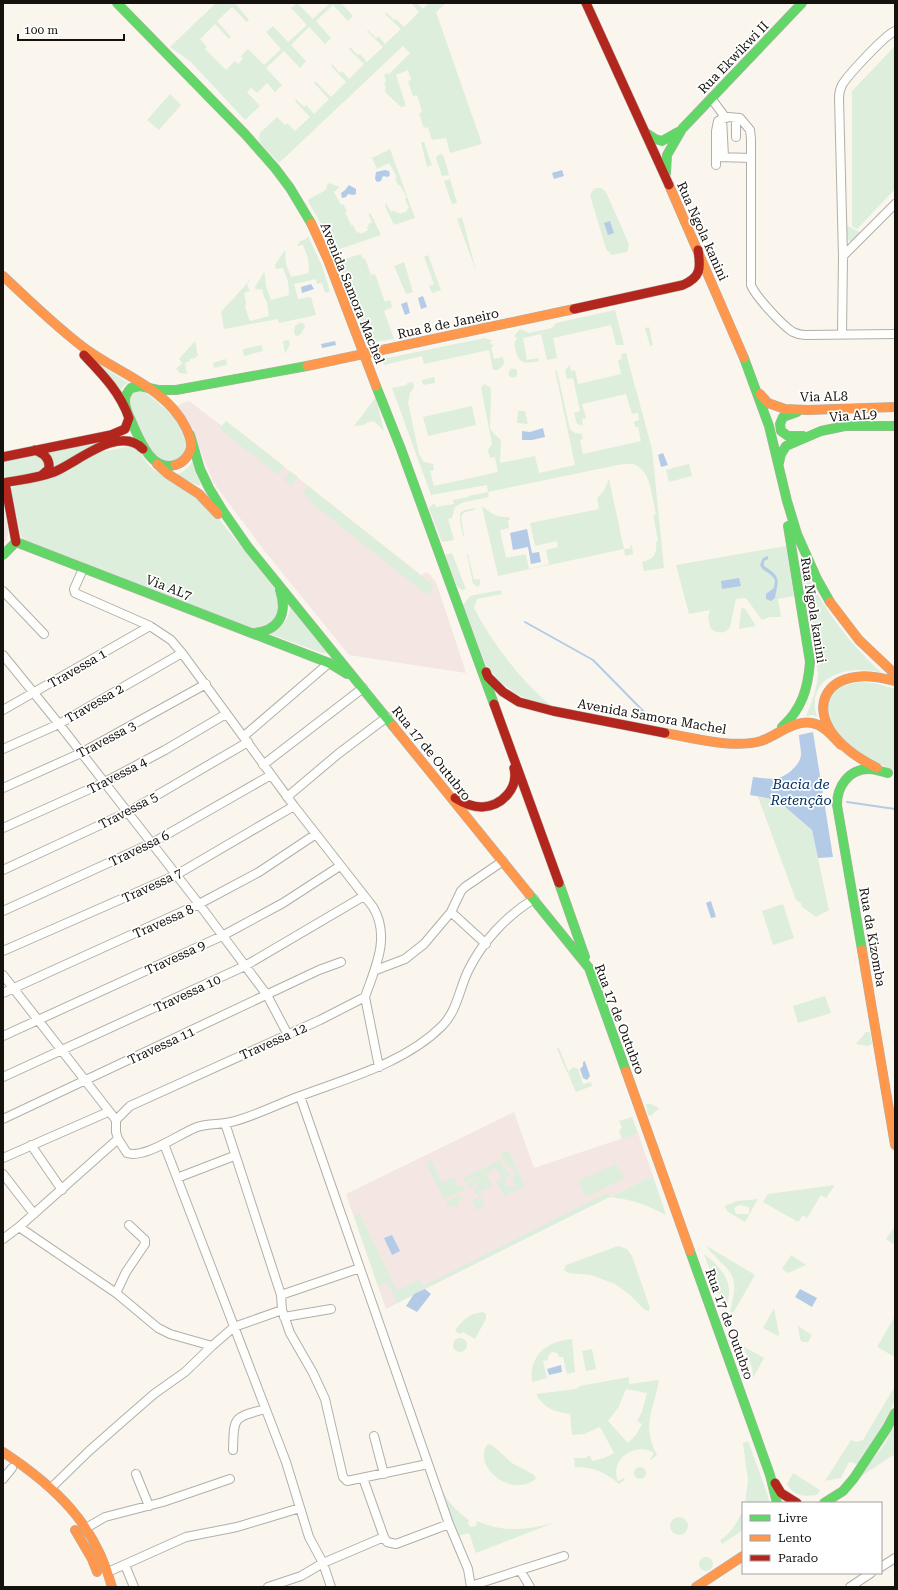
<svg xmlns="http://www.w3.org/2000/svg" width="898" height="1590" font-family="'Roboto Serif',serif">
	<style>
		.commercial { fill: #f3e6e3 }
		.green { fill: #ddeedc; fill-rule: evenodd }
		.water { fill: #b3cbe7 }
		.lines { fill: none; stroke-linecap: round; stroke-linejoin: round }
		.stream { stroke: #b3cbe7; stroke-width: 2 }
		.street-casing { stroke: #b2afa9; stroke-width: 10 }
		.fast-casing { stroke: #b2afa9; stroke-width: 10 }
		.slow-casing { stroke: #b2afa9; stroke-width: 10 }
		.jam-casing { stroke: #b2afa9; stroke-width: 10 }
		.street { stroke: #fefefc; stroke-width: 8 }
		.fast { stroke: #63d668; stroke-width: 9 }
		.slow { stroke: #ff974d; stroke-width: 9 }
		.jam { stroke: #b3261e; stroke-width: 9 }
		.labels { text-anchor: middle; stroke-width: 3.5; stroke-linejoin: round; paint-order: stroke }
		.street-label { font-size: 13px; fill: #15120d; stroke: #fff }
		.water-label { font-size: 14px; font-style: italic; fill: #003064; stroke: #fff }
	</style>
	<rect width="100%" height="100%" fill="#faf6ee"/>
	<path class="commercial" d="M189,401L222,426L226,421L421,575L427,572L436,582L466,673L349,655L263,549L213,482L200,449L178,406L184,402Z
		M3,502L8,531L7,539L3,545Z
		M514,1112L534,1168L638,1133L653,1176L511,1245L386,1309L346,1194Z"/>
	<path class="green" d="M216,3H235L249,20L247,22L232,7L217,21L231,37L229,39L215,24L200,39L207,47L205,49L226,70L235,61L238,64L243,59L241,56L248,49L264,65L281,49L266,32L273,26L288,42L307,25L291,8L297,3L313,19L330,3H341L353,16L348,21L333,5L316,21L331,38L325,44L309,27L291,45L306,61L300,68L284,51L266,68L282,85L275,92L267,83L257,93L251,88L247,92L260,106L245,120L190,61L170,47Z
		M411,3H417L423,9L429,3H446L436,12L482,144L450,153L446,138L432,140L428,127L424,128L419,114L422,112L417,95L413,96L408,81L411,80L408,70L396,75L406,106L401,107L385,92L386,86L384,84L386,81L384,75L387,73L389,74L410,53L403,46L279,163L261,144L259,138L260,133L277,117L285,125L287,123L295,131L310,117L295,101L296,99L304,107L306,105L314,114L329,99L314,83L315,81L331,97L346,82L331,66L332,64L340,73L342,71L349,79L364,64L349,49L350,47L358,55L360,54L367,62L383,47L367,31L368,30L376,38L378,36L385,44L401,29L385,14L386,12L394,20L396,19L404,27L419,12Z
		M895,46V189L857,229L852,226V91Z
		M170,94L181,105L159,130L147,120Z
		M421,142H424L432,165L427,167Z
		M390,149L415,218L394,225L385,206L386,203L391,212L395,210L396,213L398,212L400,214L407,211V209L409,208L405,199L407,198L400,185H398L395,178L397,177L389,163L377,169L372,158Z
		M441,154L444,157L449,175L442,176L436,158L438,155Z
		M450,179L457,203L452,204L444,181Z
		M329,183L340,187L334,192L341,205L343,204L347,211L345,212L351,225H353L357,233L360,232L361,234L368,230L367,227L369,226L368,224L372,222L368,213L371,214L381,235L334,251L325,231L308,201L309,199L326,190L327,185Z
		M597,188H601L606,192L628,242L629,246L627,252L612,255L606,249L590,195L594,189Z
		M462,217L476,271L457,219Z
		M846,225L861,233L852,241H849L846,237Z
		M308,236L322,266L330,292L325,293L322,283L317,284L316,279L294,284L298,299L311,297L316,315L279,323L278,319L224,329L221,312L251,279L247,285L250,291L244,293L246,302L245,307L250,321L269,316L267,302L264,297L262,289L256,290L255,287L264,272C266,277 265,281 266,286C267,291 270,295 271,300L289,295L288,281L283,268L276,269L275,265L285,250C286,255 285,259 286,264C287,268 290,272 291,277L309,273L308,258L303,245L297,246L300,241L306,239Z
		M361,254L363,259L365,258L371,275L375,274L385,302L390,300L392,307L384,311L394,339L370,343L367,341L339,264L342,260Z
		M428,255L441,290L432,293L429,286L434,284L424,257Z
		M404,262L413,292L406,294L394,266Z
		M615,310L624,345H616L611,325L553,338L557,358L547,360L541,334L523,338L527,360L538,358L539,361C520,365 518,362 514,344L517,338L514,336L520,329L529,333L552,328L556,323Z
		M486,316L488,323L454,328L453,324Z
		M301,322L304,324L305,327L300,335L296,336L294,333L295,326Z
		M649,327L653,345L650,346L645,328Z
		M485,338L493,341L489,342L494,346L491,347L494,359L503,357L504,364L498,370H493L489,350L424,364L422,356L384,365L382,359Z
		M289,340L290,344L285,354L283,341Z
		M195,341L198,356H196V358L190,359V361L185,363L187,374L180,373L176,369L182,363L179,359Z
		M262,345L263,351L244,356L243,349Z
		M626,353L652,449L664,568L644,571L642,562C654,559 657,554 656,542L658,541L653,515L656,514C652,499 651,467 632,464C626,463 619,465 613,466L488,492L489,497L464,502L455,507L452,518L448,519L454,540L442,542L429,508L434,503L436,507L454,504L453,500L468,497V496L488,492L487,485L431,495L392,388L407,385V383L413,382L414,387L410,393L408,403L419,454L424,462L433,464L434,470L430,471L434,486L498,472L495,457L490,458L488,450L492,444L481,388L484,384L490,387L491,392L490,428L493,433L501,440L500,463L535,456L539,473L575,465L555,370L557,371L570,429L575,433L582,434L583,439L580,440L583,454L641,441L638,427H635L634,422L639,420L638,413L632,414L626,394L582,404L586,418L582,419L583,425C575,426 576,419 574,413L580,411L573,378L567,379L565,370L570,365L571,371L575,370L578,384L621,374L618,360L622,359L621,354Z
		M226,359L227,365L214,368L213,363Z
		M99,364L128,383L124,385L121,390Z
		M508.5 373a4.5 4.5 0 1 1 9 0a4.5 4.5 0 1 1-9 0Z
		M434,377L435,383L423,385L422,380Z
		M142,390C165,408 180,417 187,448L179,459L167,463L151,452L129,403L132,392Z
		M376,397L384,431L374,421L366,423L364,425L354,426Z
		M472,406L476,425L428,436L423,417Z
		M518,411H525L528,424L517,423Z
		M226,421L284,466L278,475L220,429Z
		M130,436L51,470L47,452Z
		M132,446L141,454L148,464L154,470L188,488L215,514L275,589L279,597L276,620L257,631L23,540L21,536L11,490L13,487L63,474L72,469L79,463L96,453Z
		M35,454L41,457L44,465L42,471L3,479V461Z
		M193,461L201,483L199,486L175,475C183,473 188,468 193,461Z
		M689,464L692,476L669,482L666,470Z
		M290,471L298,477L291,486L284,480Z
		M609,479L624,549L631,548L630,546L632,545L633,554L625,556L624,549L498,576L482,506C492,514 497,518 509,517L510,520H508L509,528L500,530L506,558L526,554L529,569L549,564L546,550L558,547L557,541L535,546L530,523L599,509L597,498L604,491Z
		M308,486L434,586L427,595L308,500L309,497L303,492Z
		M475,508V510L465,512L461,516L464,536H463L460,521V513L465,510Z
		M786,546L794,596L778,599L781,617H770L762,620L746,598L736,599L730,627C725,634 718,634 711,629L708,618L710,610L689,614L676,565Z
		M452,553L466,589L462,590L457,586L445,555Z
		M467,554H468L474,580L480,579V584L478,587L473,584Z
		M799,559C820,603 846,641 882,673C851,664 804,675 817,717L813,715L806,716C812,702 817,689 818,673Z
		M501,590L502,594L477,599L474,608C494,646 519,678 551,706L531,701L515,693L498,680L485,663L463,605L470,596Z
		M291,604L330,654L322,653L270,634C284,625 288,621 291,604Z
		M743,608L746,610L756,626L739,629L741,609Z
		M860,682L874,683L895,689V771L864,757L846,743L832,725L827,702L832,692L839,687Z
		M758,797L777,800L812,830L829,910L816,917L801,906L802,904L796,900Z
		M783,904L794,938L773,945L762,911Z
		M825,996L831,1013L798,1023L793,1006Z
		M866,1032H870L872,1044L868,1046L856,1044Z
		M559,1048L571,1078L569,1070H571L573,1067L578,1069L583,1084L591,1082L592,1086L576,1092L557,1049Z
		M646,1104H651L659,1108L651,1116L648,1115Z
		M632,1117L638,1133L622,1139L619,1131L622,1128L619,1121Z
		M508,1150L525,1186L504,1196L496,1181L502,1178L496,1168L466,1183L463,1178L500,1160L505,1170H507L510,1174L506,1178L507,1181L504,1183L506,1187L509,1186L511,1188L516,1186L514,1182H512L511,1180L514,1178L513,1176L517,1174L514,1168L512,1170L510,1166L507,1167L501,1154Z
		M431,1160L442,1183L455,1177L458,1187L464,1185L465,1189L444,1199L426,1163Z
		M616,1164L624,1178L586,1197L578,1181Z
		M486,1174L492,1186L479,1192L485,1206L476,1210L472,1201L478,1198L479,1201L481,1200L478,1193L475,1194L474,1191L476,1190L475,1188L479,1186L476,1182L473,1184L474,1186L469,1188L467,1184Z
		M653,1176L666,1215C647,1205 631,1199 609,1197L397,1303L387,1282L378,1286L354,1216L359,1213L397,1291L420,1279L423,1286L607,1193L610,1197Z
		M835,1185L826,1198L821,1195L807,1218L803,1215L798,1222L763,1202L768,1194Z
		M460,1194L461,1200L457,1203L459,1208L457,1209L455,1204L448,1207L446,1202Z
		M758,1199L745,1222L728,1212L725,1207V1206L737,1201ZM739,1205L749,1207V1214H736L734,1208Z
		M895,1226V1245L886,1239Z
		M705,1245L755,1275L732,1315L730,1311C742,1269 727,1273 705,1245Z
		M618,1246L627,1249L632,1256L650,1308L649,1311L645,1310L630,1295L615,1284L591,1275L568,1273L564,1270L566,1265Z
		M704,1254C723,1268 737,1286 724,1310Z
		M791,1255L806,1265L788,1273L782,1269Z
		M774,1308L779,1334L778,1336L763,1328Z
		M483,1312L486,1314V1319L475,1339L463,1332L460,1334L455,1331C462,1320 470,1313 483,1312Z
		M895,1316V1357L877,1347Z
		M797,1323L798,1326L812,1335L808,1342H802L800,1339Z
		M453 1345a7 7 0 1 1 14 0a7 7 0 1 1-14 0Z
		M572,1339L575,1372L567,1374L563,1357H559L557,1353L552,1352L548,1356V1360L543,1361L547,1378L532,1382C529,1355 547,1341 572,1339Z
		M743,1346L764,1358L753,1378L752,1367Z
		M592,1349L596,1369L586,1371L582,1351Z
		M629,1377V1384L659,1380C654,1410 641,1425 657,1455L651,1460L650,1459L654,1453C636,1441 609,1459 618,1481L624,1478L625,1480L619,1484C605,1472 593,1467 575,1467L574,1458H585L590,1455L592,1461L604,1458L614,1453L600,1427L584,1434L572,1435L570,1414C555,1412 543,1408 536,1394L576,1389L580,1386ZM626,1389L647,1393L642,1412L637,1421L642,1424L636,1435L628,1443L608,1421L618,1408Z
		M895,1386C895,1390 896,1394 895,1398C891,1416 867,1448 857,1464L849,1462L841,1478L825,1481L851,1440L857,1442L863,1440Z
		M895,1425V1454L857,1479L883,1446Z
		M748,1441L768,1496L769,1503H745L748,1480L743,1443Z
		M488,1444L492,1445L512,1463L534,1475L536,1479C508,1500 471,1462 488,1444Z
		M634 1473a6 6 0 1 1 12 0a6 6 0 1 1-12 0Z
		M793,1473L820,1490L817,1495C804,1497 794,1496 787,1484Z
		M443,1491C450,1505 457,1511 469,1520L468,1524L471,1527L476,1526L477,1521C503,1533 529,1530 556,1522L476,1553L469,1533L458,1536Z
		M743,1510V1530L722,1544L720,1540C732,1533 737,1522 743,1510Z
		M670 1526a9 9 0 1 1 18 0a9 9 0 1 1-18 0Z
		M699 1564a7 7 0 1 1 14 0a7 7 0 1 1-14 0Z"/>
	<path class="water" d="M385,170L389,171L390,175L388,177L383,176L381,181L377,182L375,179L376,172Z
		M562,170L564,176L554,179L552,173Z
		M349,185L356,189V194L353,195L348,194L346,197L342,198L341,193L345,190Z
		M610,221L614,233L608,235L604,223Z
		M311,284L314,289L302,293L301,287Z
		M423,296L427,307L421,309L418,298Z
		M407,302L410,313L405,315L401,304Z
		M335,341L336,345L322,348L321,344Z
		M543,428L545,437L532,440H522V431L530,432Z
		M663,453L668,465L661,467L658,455Z
		M527,529L532,553L539,552L541,562L531,564L528,547L513,550L510,533Z
		M768,556V559L764,561V566C782,577 778,580 775,598L771,601L766,599V594L774,588L775,580C771,572 763,572 760,565L763,558Z
		M739,578L741,586L722,589L721,581Z
		M813,732L833,857L818,858L812,830L777,800L750,795L753,777C771,779 780,782 794,768C798,764 801,759 801,754C801,748 799,741 799,735Z
		M711,901L716,917L711,918L706,903Z
		M585,1061L590,1076L587,1080L583,1078L580,1069L583,1066V1062Z
		M392,1235L400,1251L392,1255L384,1238Z
		M425,1289L431,1294L417,1312L406,1306L414,1294Z
		M800,1289L817,1298L812,1307L795,1297Z
		M561,1365L562,1372L549,1375L547,1369Z"/>
	<g class="lines">
		<path class="stream" d="M525,622L593,660L651,719
			M847,802L895,809"/>
		<defs>
			<path id="street" d="M711,98L725,117
				M722,118L724,157
				M736,118V137
				M719,157L751,158
				M716,165V131L718,121L728,117L740,118L750,130L751,139V285C755,296 783,326 793,332C797,334 801,335 805,335L895,334
				M843,256L895,204
				M842,334L843,256L839,98C839,93 840,89 842,85C848,75 884,36 895,31
				M3,591L44,634
				M3,655L59,724L199,904L267,995L287,1033
				M3,710L150,626
				M244,736L329,663
				M3,749L59,724L182,653
				M263,765L363,688
				M3,788L81,753L206,684
				M287,797L338,754L387,717
				M3,828L103,783L165,750L226,714
				M3,870L128,812L248,742
				M3,911L152,843L271,775
				M451,912L486,944
				M3,951L176,875L294,806
				M376,970L405,959L424,944L451,912L461,891L465,887L503,861
				M3,975L116,1120
				M3,993L199,904L259,872L316,834
				M365,997L379,1067
				M3,1036L222,936L283,903L340,866
				M3,1077L245,966L364,896
				M300,1096L449,1524L468,1569L471,1587
				M3,1119L319,970L341,962
				M225,1123L281,1295L282,1310L290,1333L313,1373L325,1399L343,1477L347,1481L428,1464
				M118,1139L127,1153C145,1159 179,1134 197,1127C209,1123 223,1125 235,1121C257,1115 278,1104 300,1096C348,1078 405,1063 442,1026C457,1011 459,990 468,971C482,942 506,916 534,899
				M164,1144L286,1462L309,1537L323,1563L331,1587
				M31,1145L62,1190
				M3,1158L108,1112
				M3,1174L34,1214
				M177,1178L234,1156
				M19,1227L116,1293L158,1328L170,1334L212,1346L234,1327L282,1310
				M3,1239L19,1227L118,1139L116,1132V1120L130,1106L320,1020L365,997C375,968 391,937 373,907L294,806L182,653L171,640L150,626L75,593L74,589L83,569
				M116,1293L126,1272L145,1244V1240L129,1225
				M281,1295L360,1268
				M284,1317L331,1309
				M374,1436L384,1474
				M233,1450C234,1416 233,1418 265,1409
				M136,1474L149,1506
				M363,1478L384,1537L387,1542L396,1544L449,1524
				M3,1479L12,1468
				M51,1488L89,1451L123,1421L154,1394L185,1372L212,1346
				M86,1528L105,1517L163,1502L230,1479
				M125,1565L134,1587
				M881,1567L895,1558
				M520,1570L530,1587
				M108,1572L186,1537L237,1527L300,1508
				M471,1586L564,1556
				M268,1587L301,1576L323,1563L384,1537
				M850,1587L871,1573"/>
			<path id="fast" d="M117,3L245,134L275,168L290,188L311,223
				M646,133L655,139L662,141L678,132
				M666,173L667,155L682,129L802,3
				M744,358L769,426L787,501L797,534L817,579L830,602
				M376,386L401,449L494,704
				M797,412L783,417L780,424L781,431L788,436H803
				M190,435L200,469L209,488L223,511L248,547L393,726
				M779,463L781,454L786,446L821,431L845,426H895
				M175,465C152,472 140,441 133,425C130,417 125,410 125,401C125,396 127,392 131,388L140,386L158,390H176L307,366
				M16,542L329,663L347,674
				M3,555L16,542
				M253,633C279,631 288,614 280,590
				M782,727C802,709 808,688 810,662L788,526
				M559,883L585,957
				M529,894L589,968L626,1071
				M862,950L837,805C837,786 849,769 869,769C876,769 882,772 888,773
				M690,1251L770,1475L777,1503
				M824,1503L843,1491L854,1478L887,1428L895,1413"/>
			<path id="slow" d="M669,185L744,358
				M311,223L328,260L376,386
				M3,276C29,300 54,325 83,347C117,373 166,387 186,428C189,435 192,441 191,448C189,456 183,463 175,465
				M307,366L574,309
				M760,394L768,403L785,409L808,410L895,407
				M157,464L168,474L199,494L218,514
				M830,602L859,640L895,674
				M393,726L529,894
				M665,733C693,738 734,749 761,741C778,735 793,720 812,723C824,725 833,737 841,745
				M877,768C859,759 841,747 830,730C815,704 826,681 856,677C869,675 882,678 895,681
				M862,950L895,1145
				M626,1071L690,1251
				M3,1452C56,1487 95,1524 112,1587
				M75,1530L92,1559L97,1572
				M696,1587L743,1556"/>
			<path id="jam" d="M586,3L669,185
				M574,309L683,285C701,277 701,268 698,250
				M35,450C44,454 50,458 49,469L41,476
				M3,457L111,435L125,429L129,418C120,392 102,374 84,355
				M3,483C20,480 38,478 54,472C77,463 119,424 143,449
				M5,483L16,542
				M486,672L488,677L503,692L519,702L553,711L665,733
				M494,704L559,883
				M455,798C463,803 472,807 482,807C502,806 519,788 514,768
				M775,1483L781,1493L797,1503"/>
		</defs>
		<use href="#street" class="street-casing"/>
		<use href="#fast" class="fast-casing"/>
		<use href="#slow" class="slow-casing"/>
		<use href="#jam" class="jam-casing"/>
		<use href="#street" class="street"/>
		<use href="#fast" class="fast"/>
		<use href="#slow" class="slow"/>
		<use href="#jam" class="jam"/>
	</g>
	<g class="labels">
		<g class="street-label">
			<text transform="translate(733 57) rotate(-46)" y="5">Rua Ekwikwi II</text>
			<text transform="translate(703 231) rotate(66)" y="5">Rua Ngola kanini</text>
			<text transform="translate(353 293) rotate(68)" y="5">Avenida Samora Machel</text>
			<text transform="translate(448 323) rotate(-12)" y="5">Rua 8 de Janeiro</text>
			<text transform="translate(824 396) rotate(-1)" y="5">Via AL8</text>
			<text transform="translate(853 415) rotate(-4)" y="5">Via AL9</text>
			<text transform="translate(169 587) rotate(21)" y="5">Via AL7</text>
			<text transform="translate(814 610) rotate(81)" y="5">Rua Ngola kanini</text>
			<text transform="translate(77 668) rotate(-30)" y="5">Travessa 1</text>
			<text transform="translate(94 703) rotate(-30)" y="5">Travessa 2</text>
			<text transform="translate(652 716) rotate(10)" y="5">Avenida Samora Machel</text>
			<text transform="translate(106 739) rotate(-28)" y="5">Travessa 3</text>
			<text transform="translate(432 753) rotate(51)" y="5">Rua 17 de Outubro</text>
			<text transform="translate(117 775) rotate(-27)" y="5">Travessa 4</text>
			<text transform="translate(128 810) rotate(-28)" y="5">Travessa 5</text>
			<text transform="translate(139 848) rotate(-26)" y="5">Travessa 6</text>
			<text transform="translate(152 885) rotate(-25)" y="5">Travessa 7</text>
			<text transform="translate(163 921) rotate(-24)" y="5">Travessa 8</text>
			<text transform="translate(873 937) rotate(80)" y="5">Rua da Kizomba</text>
			<text transform="translate(175 957) rotate(-25)" y="5">Travessa 9</text>
			<text transform="translate(187 993) rotate(-25)" y="5">Travessa 10</text>
			<text transform="translate(620 1019) rotate(69)" y="5">Rua 17 de Outubro</text>
			<text transform="translate(273 1041) rotate(-24)" y="5">Travessa 12</text>
			<text transform="translate(161 1045) rotate(-25)" y="5">Travessa 11</text>
			<text transform="translate(730 1324) rotate(70)" y="5">Rua 17 de Outubro</text>
		</g>
		<g class="water-label">
			<text x="801" y="789">Bacia de<tspan x="801" dy="16">Retenção</tspan></text>
		</g>
	</g>
	<rect width="898" height="1590" fill="none" stroke="#15120d" stroke-width="8"/>
	<rect x="742" y="1502" width="140" height="72" fill="#ffffff" stroke="#a1a09e"/>
	<rect x="750" y="1515" width="20" height="6" fill="#63d668" stroke="#a1a09e"/>
	<text x="778" y="1522" font-size="12" fill="#15120d">Livre</text>
	<rect x="750" y="1535" width="20" height="6" fill="#ff974d" stroke="#a1a09e"/>
	<text x="778" y="1542" font-size="12" fill="#15120d">Lento</text>
	<rect x="750" y="1555" width="20" height="6" fill="#b3261e" stroke="#a1a09e"/>
	<text x="778" y="1562" font-size="12" fill="#15120d">Parado</text>
	<path d="M18 34v6h106v-6" fill="none" stroke="#15120d" stroke-width="2"/>
	<text x="24" y="34" font-size="12" fill="#15120d" stroke="#ffffff" stroke-width="3" paint-order="stroke">100 m</text>
</svg>
